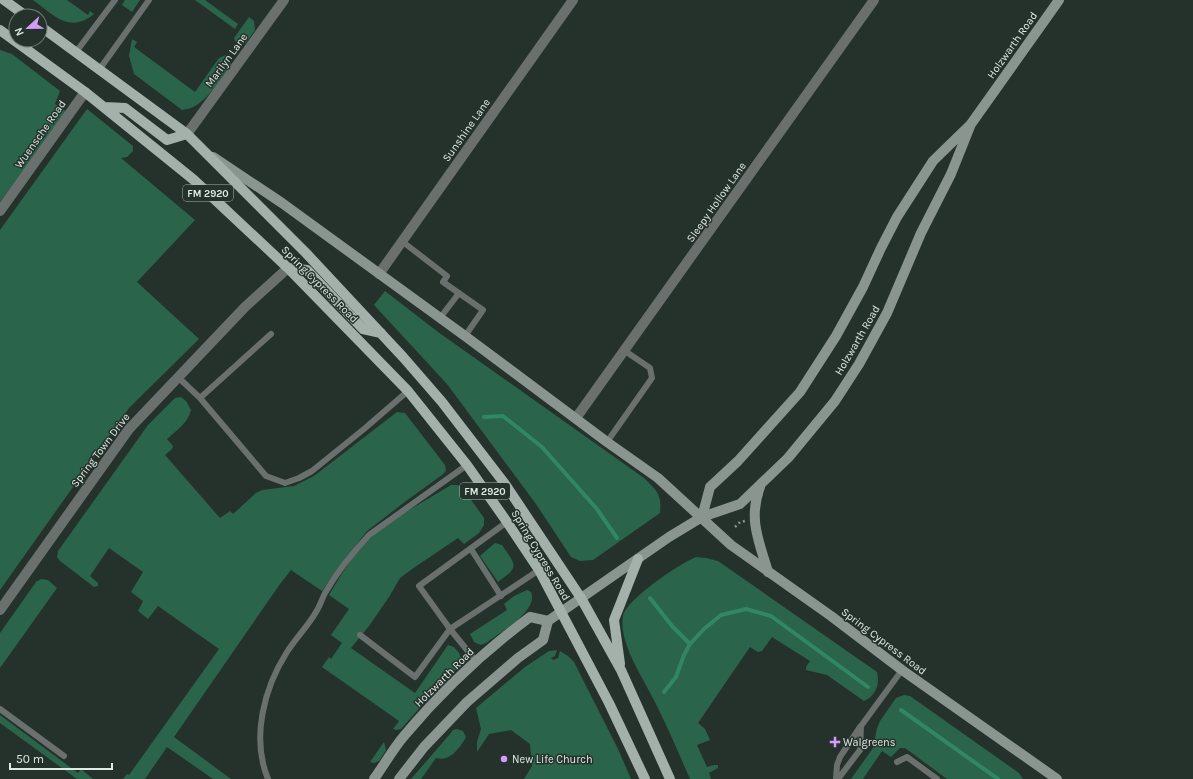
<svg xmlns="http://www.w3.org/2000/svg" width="1193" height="779" font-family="Karla,sans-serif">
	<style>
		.green { fill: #2a644b }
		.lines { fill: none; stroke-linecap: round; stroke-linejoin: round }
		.stream { stroke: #308762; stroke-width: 4 }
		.path { stroke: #89938e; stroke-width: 2.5; stroke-dasharray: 2 3; stroke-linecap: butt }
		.lane { stroke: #6a706d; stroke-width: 6 }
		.street { stroke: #6a706d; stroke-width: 10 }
		.secondary { stroke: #8b958f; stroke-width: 10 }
		.primary { stroke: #a4b1aa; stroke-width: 10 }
		.poi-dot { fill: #d69bf9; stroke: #25322c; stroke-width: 1.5 }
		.labels { text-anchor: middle; stroke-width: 3; stroke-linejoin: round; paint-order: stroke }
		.shield { fill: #25322c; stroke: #a9b3ae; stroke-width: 1 }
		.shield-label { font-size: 10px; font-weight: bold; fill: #e2eae6 }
		.street-label { font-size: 11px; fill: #e2eae6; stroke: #25322c }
		.poi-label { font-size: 11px; fill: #e2eae6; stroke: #25322c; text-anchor: start }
	</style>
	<rect width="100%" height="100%" fill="#25322c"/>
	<path class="green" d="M33,0H67L88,15L90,11L94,14C69,34 54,15 33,0Z
		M125,0H140L132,12L122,5Z
		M195,0H205L238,24L235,29Z
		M249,17L254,21L255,30L245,44L239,45L236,43L234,38Z
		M132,39L137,42L134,47L195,92L219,58L226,55L230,58L231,64C221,78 208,101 191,108C189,109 185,109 182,110L134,74L129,56Z
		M0,50L12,54L60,91L55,104L67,112L0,202Z
		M87,109L133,146V151L127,157L121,158L195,220L137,282L199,339L129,408L0,590V230Z
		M385,291L438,332L644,478C657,491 662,494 660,513L593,560L580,561L571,557L536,504L447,384L374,305Z
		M181,397L186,401L191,410C188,423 177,430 167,439L173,446L172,449L165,455L220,518L230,511L233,514L256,493L262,490L294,486L314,476L397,412L405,413L445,465L446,471L442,475L406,501L367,531L347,556L322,591L291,570L280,584L174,737L231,779H213L167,747L145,779H123L127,774L129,775L219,649L158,606L148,619L138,611L143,601L131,592L143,572L109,548L90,576L98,583V586L94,587L60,561L57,557L58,551L148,425L175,398Z
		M451,485H457L462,487L484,518V525L479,533L464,544L458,538L415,567L400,578L389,597L369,626L351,648L415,693L448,645L454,647L459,653L461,658L460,666L448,676L401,729L397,730L393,729L399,721L322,667L329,657L331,659L342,643L331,635L349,609L329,595C340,577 351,557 366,542C390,519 422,503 451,485Z
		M495,543L502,545C516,566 520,566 498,582L480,556Z
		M696,557L706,558L718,561L877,672C880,684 876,696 864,701L827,675L806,670V667L810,661L772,637L762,651L758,652L750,647L698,723L705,729L710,740L697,745L707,767L714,765H718V768L709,773L711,779H690C679,754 668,728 656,704C647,686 633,664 627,646C624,637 621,626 623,616C627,599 679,564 696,557Z
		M41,579L48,580L57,588L0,668V633L36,582Z
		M527,590L531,592C539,611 499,633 486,643L481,645L474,642L470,634L507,610L504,604L514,596Z
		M557,650L555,656L551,658L553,660L558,658L560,651L568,656L574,662L618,749L631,779H524L532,766L530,744L511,730L489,734L477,752V742L481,729L476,708L525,667L549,651Z
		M904,695L910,696L1019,773L1023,779H947L905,748H900L891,757L882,751L863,779H851L873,748L877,728L880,721L896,698Z
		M0,715L78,773L81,769L93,779H77L0,723Z
		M457,729L463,731L466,737C460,748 450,762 436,758L421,779H411L450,734L453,730Z
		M384,742L386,750L379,761L374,763L370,762Z"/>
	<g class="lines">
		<path class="stream" d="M484,417L503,416L542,447L597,509L617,538
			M650,598L672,626L690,644
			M664,692L676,677L684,655L690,644L704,629L721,615L746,609L771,616L868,687
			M901,710L998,779"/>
		<path class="path" d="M735,527L740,522L745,521"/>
		<path class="lane" d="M76,52L115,0
			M99,70L149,0
			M403,242L447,276L443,282L483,310L465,336
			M440,318L459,293
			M179,378L200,398L266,476L285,483L299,478L312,471L364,429L408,391
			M200,398L271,334
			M607,442L652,378L650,368L625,351
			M507,522L419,586L450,629L539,570
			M471,549L501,596
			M360,635L415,677L450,629L476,661
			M0,709L64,756
			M897,762L907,757L937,779
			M268,779C251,738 264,688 287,652C296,638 308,626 316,612C320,606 322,599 325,593C336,574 354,551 369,535L467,465
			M836,779L837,765L840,757L860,727
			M838,779L860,750L861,726L902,670"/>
		<path class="street" d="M187,134L284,0
			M0,211L85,92
			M379,274L573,0
			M576,418L874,0
			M0,610L129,429L245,307L288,268"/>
		<path class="secondary" d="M213,157L282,203L465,336L607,442L658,478L731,545L831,616L902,670L1057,779
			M760,487C748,519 759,541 768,572
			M702,517L710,487L738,461L800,392L836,336L863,287L881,248L897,217L933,161L971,124L1059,0
			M374,779C384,765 393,749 404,736C441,692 483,652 530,617L548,621
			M399,779L424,747L467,702L518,658L543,640L548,621L669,537L702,517L740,504L788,458L835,401L859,364L887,313L921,233L951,174L971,124"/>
		<path class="primary" d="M4,0L26,16
			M40,26L187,134L306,253L403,357L442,402L505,484L581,598L621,670L670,779
			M0,30L85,92L194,180L288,268L408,391L467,465L507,522L539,570L609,703L645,779
			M105,107L125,108L167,140L187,134
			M288,268L307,270L363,329L381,333
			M620,664L614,620L638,559"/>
	</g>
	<g class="poi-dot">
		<path d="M833 736h4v4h4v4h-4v4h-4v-4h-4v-4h4z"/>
		<circle cx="504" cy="759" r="4"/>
	</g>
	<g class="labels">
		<g class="shield">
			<rect x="183" y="185" width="50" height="16" rx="3"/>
			<rect x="460" y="483" width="50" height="16" rx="3"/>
		</g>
		<g class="shield-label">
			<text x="208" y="197">FM 2920</text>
			<text x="485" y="495">FM 2920</text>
		</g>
		<g class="street-label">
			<text transform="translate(1012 45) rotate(-55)" y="4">Holzwarth Road</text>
			<text transform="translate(226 60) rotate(-54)" y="4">Marilyn Lane</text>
			<text transform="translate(466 130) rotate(-55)" y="4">Sunshine Lane</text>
			<text transform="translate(40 134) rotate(-55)" y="4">Wuensche Road</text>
			<text transform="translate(716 202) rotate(-55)" y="4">Sleepy Hollow Lane</text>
			<text transform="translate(320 284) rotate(45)" y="4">Spring Cypress Road</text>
			<text transform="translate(857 340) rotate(-60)" y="4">Holzwarth Road</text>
			<text transform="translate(100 450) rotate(-53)" y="4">Spring Town Drive</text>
			<text transform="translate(541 555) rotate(59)" y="4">Spring Cypress Road</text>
			<text transform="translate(884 641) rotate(37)" y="4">Spring Cypress Road</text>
			<text transform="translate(444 677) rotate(-45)" y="4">Holzwarth Road</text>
		</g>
		<g class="poi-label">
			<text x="843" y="746">Walgreens</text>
			<text x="512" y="763">New Life Church</text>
		</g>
	</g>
	<g transform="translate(28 28) rotate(248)"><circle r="19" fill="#25322c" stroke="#717c76"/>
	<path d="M0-3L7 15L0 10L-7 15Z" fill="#d69bf9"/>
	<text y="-6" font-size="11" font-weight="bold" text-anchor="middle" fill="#e2eae6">N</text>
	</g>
	<path d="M10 763v6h102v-6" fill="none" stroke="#e2eae6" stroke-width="2"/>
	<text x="16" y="763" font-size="12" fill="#e2eae6" stroke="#25322c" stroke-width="3" paint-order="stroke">50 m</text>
</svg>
